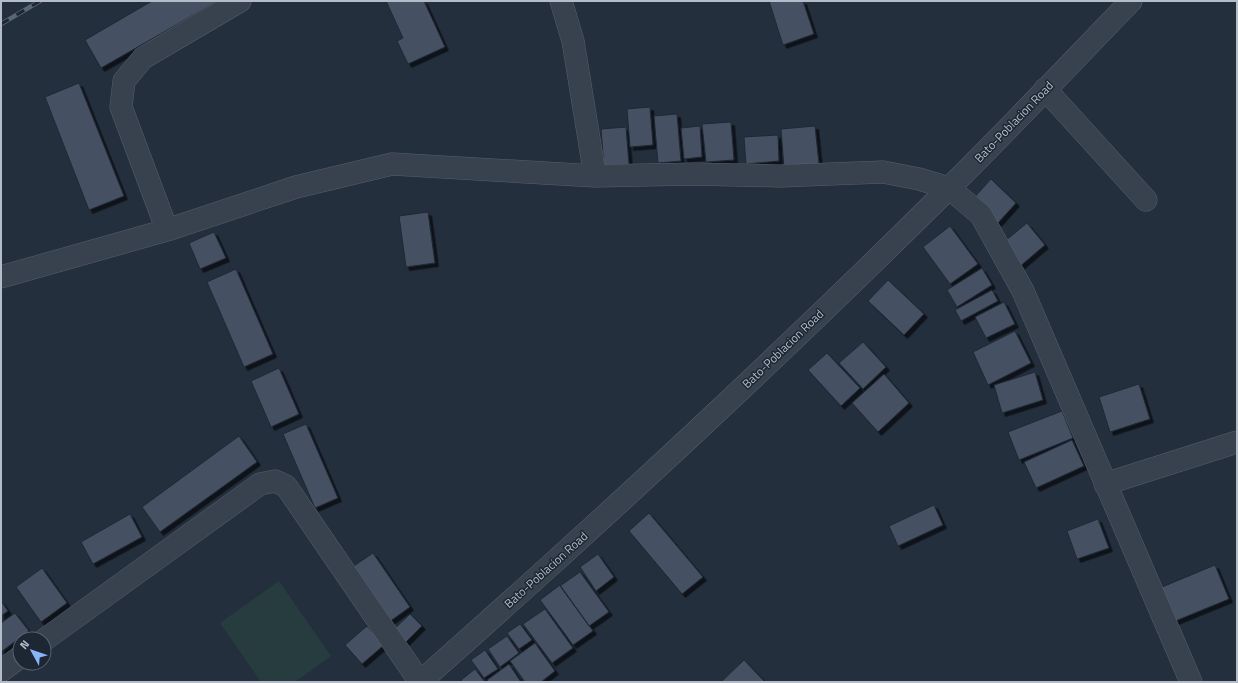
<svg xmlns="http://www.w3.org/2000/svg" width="1238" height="683" font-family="'Titillium Web',sans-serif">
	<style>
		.green { fill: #263c3f }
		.building { fill: #455162; stroke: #1f2835; filter: url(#shadow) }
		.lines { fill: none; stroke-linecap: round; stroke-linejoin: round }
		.minor-casing { stroke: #565f6c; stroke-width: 23 }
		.minor { stroke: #38414e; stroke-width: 22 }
		.rail-casing { stroke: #5a6575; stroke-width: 4.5 }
		.rail { stroke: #1d2633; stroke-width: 3; stroke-dasharray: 9; stroke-linecap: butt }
		.labels { text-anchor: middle; stroke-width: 3; stroke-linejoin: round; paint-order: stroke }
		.street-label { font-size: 12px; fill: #b4bcc9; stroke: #1d2633 }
	</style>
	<defs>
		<filter id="shadow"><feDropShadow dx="3.5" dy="3.5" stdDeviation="0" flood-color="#0009"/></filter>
	</defs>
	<rect width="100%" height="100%" fill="#242f3e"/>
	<path class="green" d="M279,581L331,656L295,682H261L220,623Z"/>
	<path class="building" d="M152,1H218L101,68L85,40Z
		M386,1H424L445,47L408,64L397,41L403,38Z
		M769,1H803L814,34L783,45Z
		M79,83L124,196L89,210L45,97Z
		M650,107L653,145L630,147L627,109Z
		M677,114L681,161L658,163L654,116Z
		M731,122L734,160L706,162L702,124Z
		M700,126L702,157L684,159L681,128Z
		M815,126L819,164L784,168L781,129Z
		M626,127L629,165L604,167L601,129Z
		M778,135L779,161L746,164L744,137Z
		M991,179L1016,203L998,223L972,200Z
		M428,212L435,263L406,267L399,216Z
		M1027,223L1045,245L1018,268L1000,245Z
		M950,226L978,264L950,284L923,247Z
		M214,232L226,258L200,269L189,243Z
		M982,268L992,285L957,307L947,290Z
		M236,269L273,354L244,367L207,282Z
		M888,280L924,314L904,335L868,301Z
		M992,290L998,301L961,321L955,310Z
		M1004,302L1015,324L986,338L975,317Z
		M1015,331L1031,363L988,385L973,352Z
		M863,342L886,367L863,389L839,363Z
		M827,353L860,388L841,406L808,370Z
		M279,368L299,414L271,427L251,381Z
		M1035,372L1043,400L1002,413L994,385Z
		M884,374L909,403L878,432L852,403Z
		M1139,384L1150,419L1110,432L1099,397Z
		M1062,411L1073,438L1019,460L1008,432Z
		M306,424L338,498L315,508L283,434Z
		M239,436L257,462L160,532L142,507Z
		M1072,440L1084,466L1036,488L1024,462Z
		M934,505L943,525L898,546L889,526Z
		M649,513L703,577L682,594L629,531Z
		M130,514L142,537L93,564L81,542Z
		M1098,519L1109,548L1077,559L1067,531Z
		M373,553L410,607L389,622L351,568Z
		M598,554L614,577L596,591L580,567Z
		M1215,565L1229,599L1168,624L1155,590Z
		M42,568L67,603L41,622L16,587Z
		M580,572L609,612L589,626L560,586Z
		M560,585L593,631L573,645L540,600Z
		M1,601L8,611L1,616Z
		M545,609L573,648L552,663L523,624Z
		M15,613L29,631L1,652V623Z
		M410,614L422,626L404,644L392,631Z
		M520,624L532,640L519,649L507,633Z
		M367,626L384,645L362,664L345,645Z
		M507,636L519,653L500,667L488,649Z
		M535,643L555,671L541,682H525L510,661Z
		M485,650L498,669L484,678L471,660Z
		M744,660L765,682H722V681Z
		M509,664L521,682H489L487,680Z
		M475,669L485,682H462L461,680Z"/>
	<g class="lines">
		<defs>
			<path id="minor" d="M561,1L573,41L595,176
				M1045,89L1146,200
				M167,230L121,107L124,81L143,58L240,1
				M1,277L167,230L296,187L392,164L595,176L694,174L780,176L883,172L919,179L949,188L981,215L1023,291L1191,682
				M1105,484L1237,442
				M44,640L260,484L275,481L286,486L420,682
				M1,671L20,657
				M420,682C600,523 777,359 948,189C1010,128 1070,64 1131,1"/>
		</defs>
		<use href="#minor" class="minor-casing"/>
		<use href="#minor" class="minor"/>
		<defs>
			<path id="rail" d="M1,24L40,1"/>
		</defs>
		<use href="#rail" class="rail-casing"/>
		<use href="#rail" class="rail"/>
	</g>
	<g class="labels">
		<g class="street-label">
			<text transform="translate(1014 122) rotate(-46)" y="4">Bato-Poblacion Road</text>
			<text transform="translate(783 349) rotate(-44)" y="4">Bato-Poblacion Road</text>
			<text transform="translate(546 570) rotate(-42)" y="4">Bato-Poblacion Road</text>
		</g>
	</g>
	<rect width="1238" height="683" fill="none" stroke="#b4bcc9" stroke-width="4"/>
	<g transform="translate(32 651) rotate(310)"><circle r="19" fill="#1d2633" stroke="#59626f"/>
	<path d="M0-3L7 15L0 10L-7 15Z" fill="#8ab4f8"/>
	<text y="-6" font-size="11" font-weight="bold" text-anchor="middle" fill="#b4bcc9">N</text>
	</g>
</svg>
